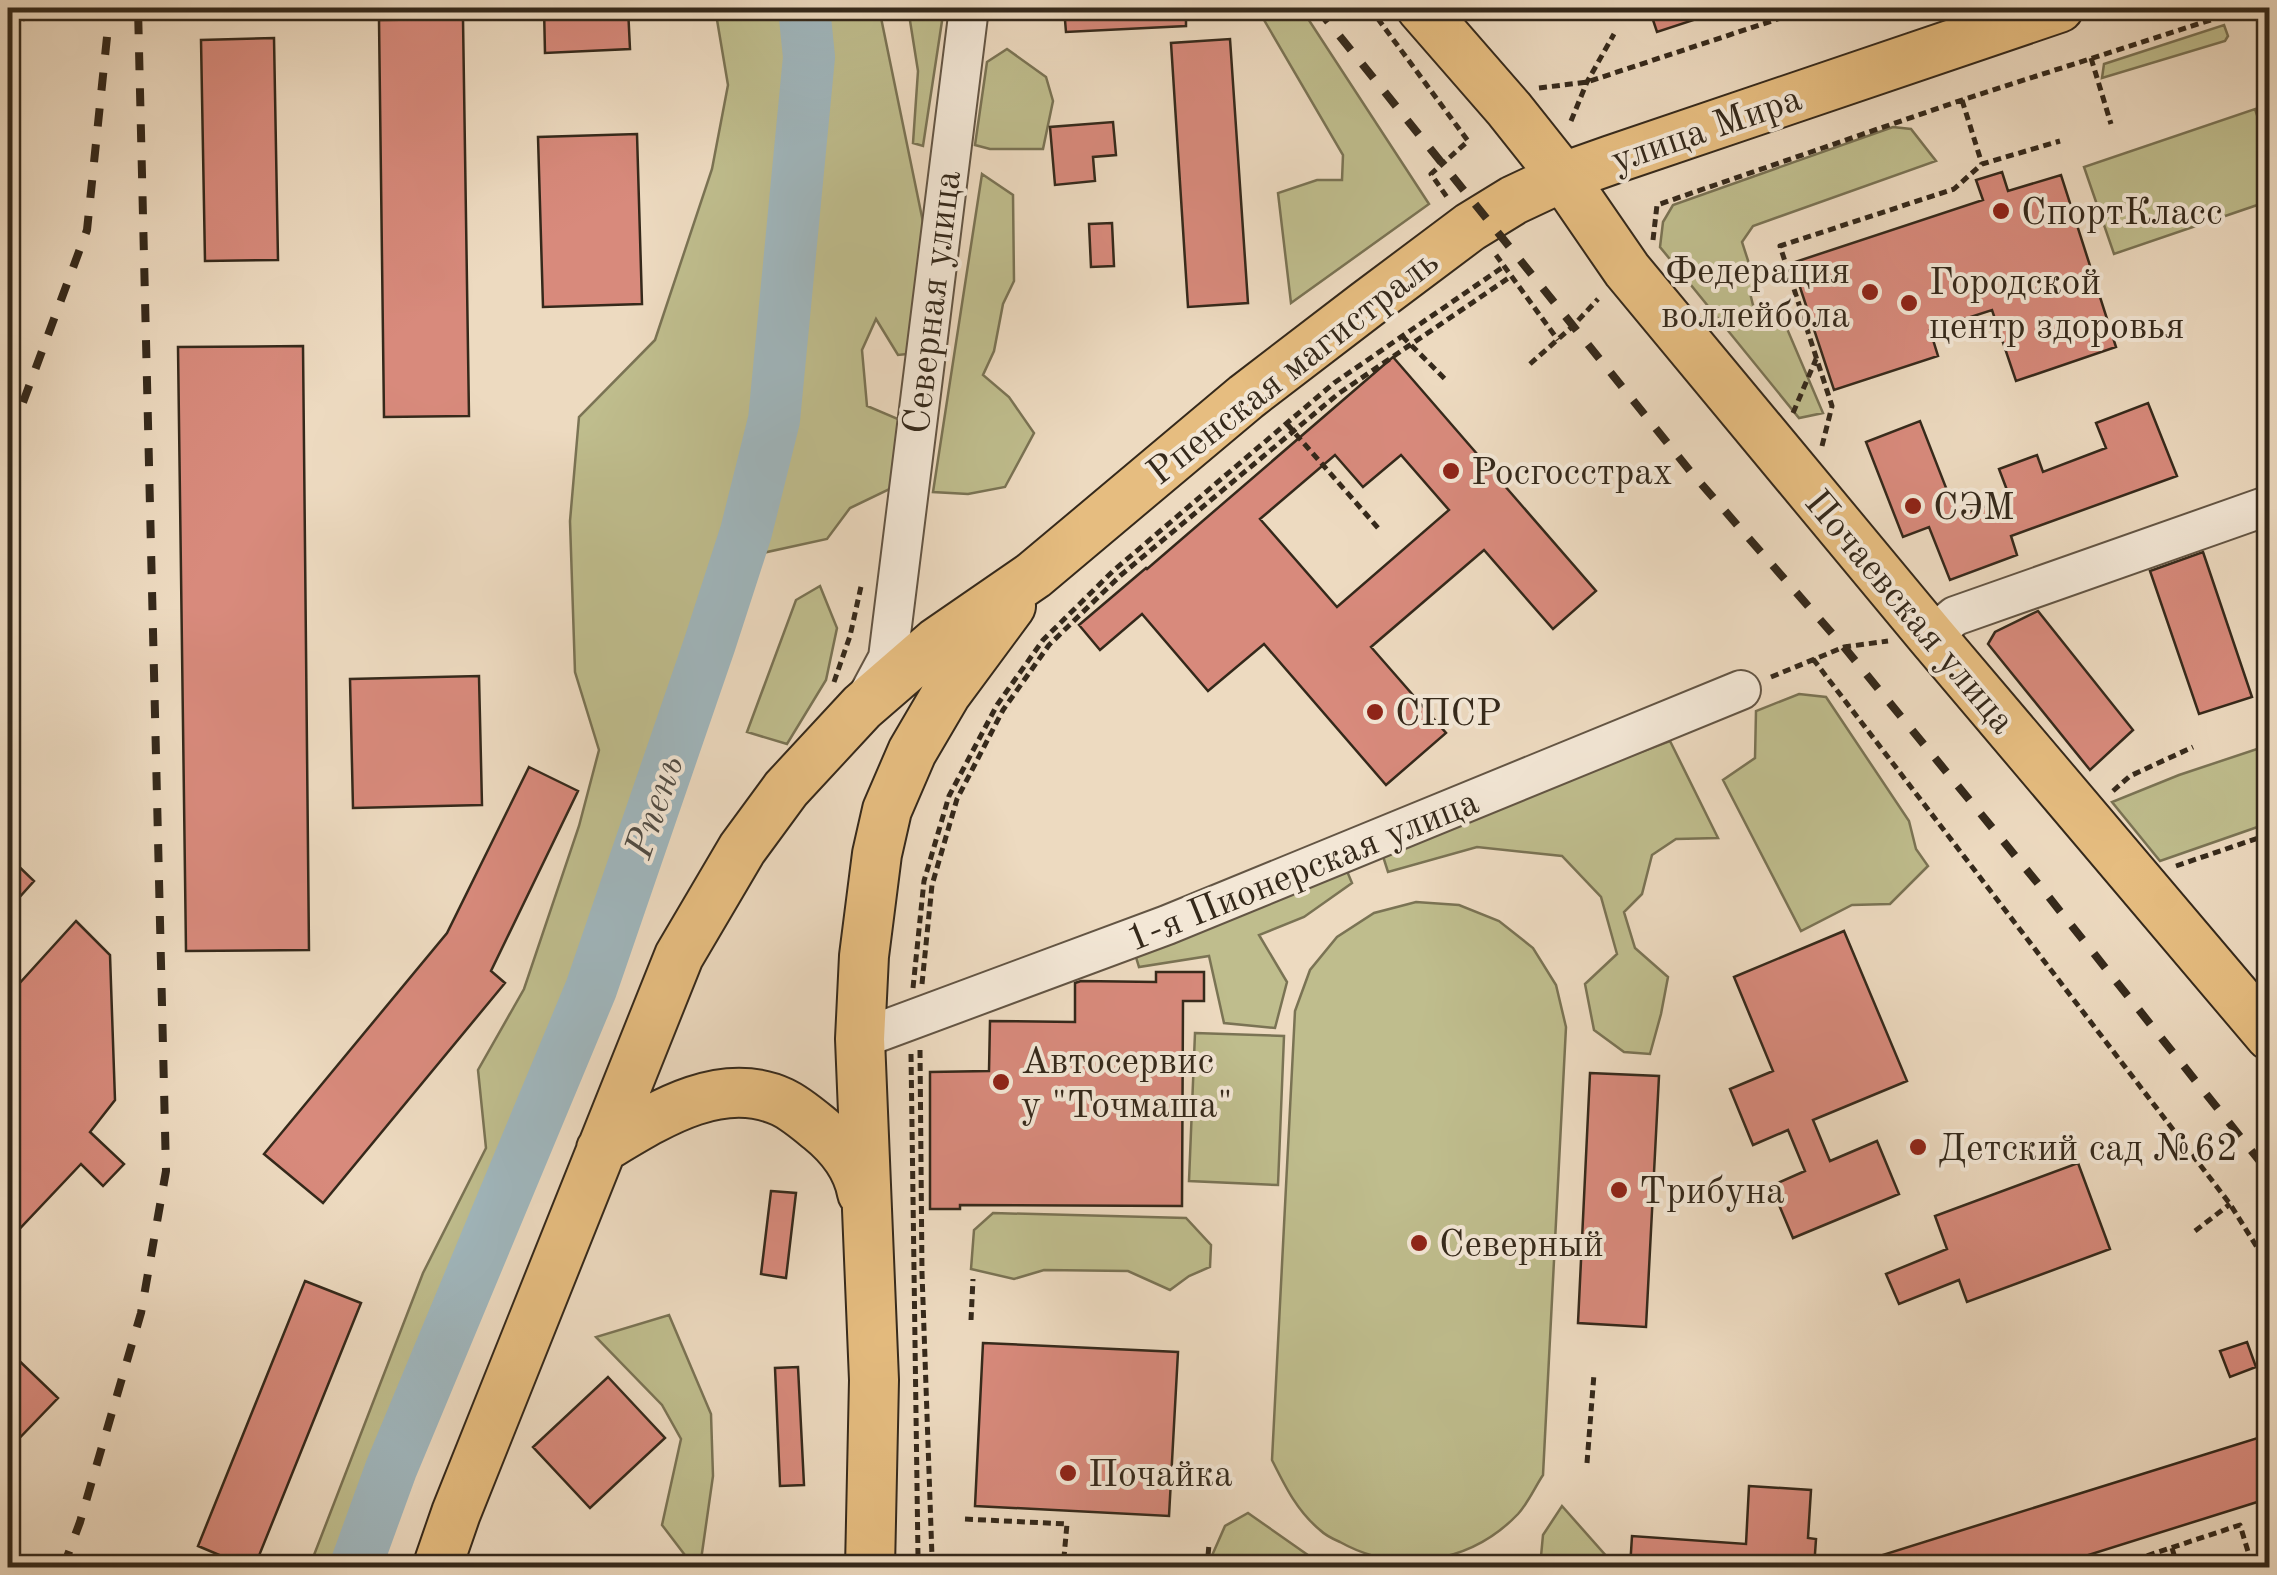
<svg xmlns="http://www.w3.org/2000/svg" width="2277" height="1575" font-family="'Old Standard TT',serif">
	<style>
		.green { fill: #bfbd8d; stroke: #7a7354; stroke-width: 2.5 }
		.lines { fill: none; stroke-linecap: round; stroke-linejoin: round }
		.river { stroke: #a0b7be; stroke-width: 52 }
		.building { fill: #d88a7c; stroke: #35291b; stroke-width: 2.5; fill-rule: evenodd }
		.minor-casing { stroke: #635544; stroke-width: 42 }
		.major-casing { stroke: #35291b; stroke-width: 52 }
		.path { stroke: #35291b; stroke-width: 5; stroke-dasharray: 8 5; stroke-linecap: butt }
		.minor { stroke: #f3e7d6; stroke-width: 38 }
		.major { stroke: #e6bd80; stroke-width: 48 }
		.rail { stroke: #35291b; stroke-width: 8; stroke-dasharray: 18 18; stroke-linecap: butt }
		.poi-dot { fill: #8f2418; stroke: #f3e7d6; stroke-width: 4 }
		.labels { text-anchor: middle; stroke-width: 8; stroke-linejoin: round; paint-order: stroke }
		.street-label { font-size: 38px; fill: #35291b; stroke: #f3e7d6 }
		.poi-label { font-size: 38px; fill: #35291b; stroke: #f3e7d6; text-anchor: start }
		.water-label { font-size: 40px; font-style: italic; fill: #504c44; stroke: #f3e7d6 }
	</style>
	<rect width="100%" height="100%" fill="#eddac0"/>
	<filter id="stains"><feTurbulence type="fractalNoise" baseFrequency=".002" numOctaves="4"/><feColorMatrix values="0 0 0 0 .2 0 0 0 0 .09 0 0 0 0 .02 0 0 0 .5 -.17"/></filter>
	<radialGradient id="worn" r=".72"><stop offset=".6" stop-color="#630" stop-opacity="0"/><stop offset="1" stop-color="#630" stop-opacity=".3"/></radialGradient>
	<path class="green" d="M715,8H879L923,222L916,353L898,355L876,319L862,350L867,406L905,422L896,486L850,508L827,539L721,562L690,678L636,814L571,1007L495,1183L408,1398L344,1567L309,1568L423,1273L486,1148L478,1070L524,989L579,826L599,750L575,672L570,521L579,417L655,340L712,169L728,85Z
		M908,8H944L923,146L913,143L918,71Z
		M1257,8H1301L1429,204L1291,303L1278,193L1317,180H1342L1343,155Z
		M2224,25L2228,36L2225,41L2102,78L2104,64Z
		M1007,49L1046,77L1053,101L1043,149H990L975,145L987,62Z
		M2255,109L2269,151V201L2114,254L2084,167Z
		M1893,127L1911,129L1936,161L1753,226L1742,242L1754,279L1750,293L1754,309L1779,310L1823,413L1799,418L1660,247L1663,222L1673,205Z
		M982,174L1013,195L1014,281L1003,304L994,351L983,375L1009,397L1034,433L1005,487L968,494L933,492Z
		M820,586L837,628L826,680L787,744L747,732L796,600Z
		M1799,694L1826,697L1909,821L1916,849L1928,866L1890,904L1852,905L1801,931L1723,780L1755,758L1756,711Z
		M1670,741L1718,838L1676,839L1652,855L1642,894L1624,912L1635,948L1668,977L1661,1014L1650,1054L1624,1052L1594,1030L1585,984L1617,954L1601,897L1562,856L1477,847L1388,872L1381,850Z
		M2269,745V823L2160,861L2112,802L2179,775Z
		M1344,864L1352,883L1304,917L1259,935L1287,982L1275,1028L1224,1023L1209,956L1139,967L1132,944Z
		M1416,902L1459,905L1499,921L1533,948L1556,985L1566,1027L1543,1475C1535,1487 1528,1503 1518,1514C1471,1563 1399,1575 1340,1542C1333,1539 1325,1535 1320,1530C1297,1511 1285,1486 1272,1460L1295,1011L1310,970L1337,937L1374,913Z
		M1195,1033L1284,1036L1278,1185L1189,1181Z
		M993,1213L1186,1218L1211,1245L1210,1267L1189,1276L1170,1290L1128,1271L1044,1270L1014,1279L971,1269L974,1230Z
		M669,1315L711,1414L713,1476L700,1567H694L662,1525L681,1439L662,1405L596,1337Z
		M1562,1506L1608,1558V1567H1540L1543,1535Z
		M1248,1513L1325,1567H1207L1225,1526Z"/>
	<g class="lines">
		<path class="river" d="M355,1568L391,1469L591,989L710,643L746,532L774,420L809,57L804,8"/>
	</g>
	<path class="building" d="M544,8H628L630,49L545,53Z
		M1064,8H1186V26L1066,32Z
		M1649,8H1717L1718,12L1657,32Z
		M463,19L469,416L384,417L379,20Z
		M274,38L278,260L205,261L201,40Z
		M1230,39L1248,303L1188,307L1171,43Z
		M1113,122L1116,155L1093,157L1095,181L1055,185L1050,127Z
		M637,134L642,304L543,307L538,137Z
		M2002,172L2008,191L2061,175L2116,347L2016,381L1992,310L1930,330L1938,356L1834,390L1792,263L1983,200L1976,180Z
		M1112,223L1114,266L1091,267L1089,224Z
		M303,346L309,950L186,951L178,347Z
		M1393,357L1596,591L1553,629L1484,550L1371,647L1446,733L1386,785L1264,644L1208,691L1142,614L1100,650L1079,625L1146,568L1147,569ZM1335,455L1363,487L1401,455L1449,510L1337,607L1260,519Z
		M2148,403L2177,476L2011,536L2017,555L1950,580L1929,527L1903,537L1866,442L1920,421L1957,516L2010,498L1999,469L2037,455L2043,472L2106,448L2096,423Z
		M2203,552L2252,697L2199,714L2150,571Z
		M2038,611L2133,730L2090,770L1988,644L1995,632Z
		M479,676L482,805L353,808L350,679Z
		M529,767L578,791L491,971L505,983L323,1203L264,1154L447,933Z
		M8,856L34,881L8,910Z
		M76,921L110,955L115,1100L90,1132L124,1164L103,1186L81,1164L8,1241V996Z
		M1844,931L1907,1081L1813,1120L1830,1161L1877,1141L1899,1194L1793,1238L1771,1186L1805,1171L1788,1130L1753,1145L1730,1089L1773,1071L1734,977Z
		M1156,972H1204V1001H1183L1182,1206L960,1205V1209H930V1072L989,1071L990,1021L1075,1022V983L1081,981L1156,982Z
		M1590,1073L1659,1076L1646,1327L1578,1323Z
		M2078,1163L2110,1249L1967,1302L1959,1280L1899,1304L1886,1274L1947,1249L1935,1216Z
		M771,1191L796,1193L786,1278L761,1274Z
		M305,1281L361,1303L254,1568H250L198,1546Z
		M2247,1342L2256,1367L2230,1377L2220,1351Z
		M983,1343L1178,1352L1169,1516L975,1506Z
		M8,1350L58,1398L8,1450Z
		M798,1367L804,1485L780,1486L775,1368Z
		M608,1377L665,1438L590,1508L533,1447Z
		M2264,1436L2270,1454V1498L2047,1568H1861L1860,1562Z
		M1749,1486L1811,1490L1808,1538L1816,1539L1814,1568H1630L1632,1536L1746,1544Z"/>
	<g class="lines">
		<defs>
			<path id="minor" d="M1931,636L1955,616L2270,505
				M866,699L888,658L969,8
				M860,1039L1167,925L1741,690"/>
			<path id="major" d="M1421,8L1509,109L1563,177L1627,270L1931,636L2270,1036
				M601,1149C653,1118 719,1073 782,1102C795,1108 809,1120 820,1129C841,1146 857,1166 862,1193
				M437,1568L456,1513L679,956L742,849L786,789L862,707L937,642L1034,575L1246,397L1366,305L1470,227L1514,200L1563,177L1611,160L2059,8
				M870,1568L874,1380L860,1039L864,956L877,854L887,810L912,752L946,694L1011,606"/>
		</defs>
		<use href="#minor" class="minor-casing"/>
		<use href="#major" class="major-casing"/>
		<path class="path" d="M1370,8L1468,141L1431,174L1449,200
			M2091,58L2111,124
			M1539,88L1587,82L1811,8
			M1962,100L1982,164
			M1571,121L1587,82L1614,34
			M1653,240L1657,205L1962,100L2248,8
			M1496,255L1558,340
			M1402,336L1447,381
			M1530,364L1573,326L1598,299
			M1793,413L1816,359
			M1287,424L1379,529
			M1822,446L1832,406L1780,246L1954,189L1982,164L2060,141
			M1813,659L2230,1204L2270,1268
			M1771,677L1844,647L1888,641
			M834,682L850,636L862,582
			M2113,791L2130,776L2193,747
			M2176,866L2270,834
			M922,984L932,885L957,799L1003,710L1049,645L1121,575L1338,394L1510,277
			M913,988L924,881L949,796L997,705L1043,640L1113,571L1334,383L1503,267
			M920,1050L922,1273L932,1557
			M911,1054L918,1557L1022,1568
			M2195,1231L2230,1204
			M971,1320L973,1279
			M1587,1463L1594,1374
			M965,1519L1067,1524L1063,1568
			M2172,1548L2178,1568
			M1207,1568L1209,1544
			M2110,1568L2240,1525L2253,1568
			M2260,1568L2270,1564"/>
		<use href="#minor" class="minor"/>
		<use href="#major" class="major"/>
		<path class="rail" d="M1317,8L1690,471L1844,647L2040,886L2270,1174
			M8,54L25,8
			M8,435L22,405L87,230L110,8
			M63,1568L80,1522L141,1313L166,1171L138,8"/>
	</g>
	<g class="poi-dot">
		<circle cx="2001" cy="211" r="10"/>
		<circle cx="1870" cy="292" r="10"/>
		<circle cx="1909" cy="303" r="10"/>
		<circle cx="1451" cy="471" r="10"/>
		<circle cx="1913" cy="506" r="10"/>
		<circle cx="1375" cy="712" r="10"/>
		<circle cx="1001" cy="1082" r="10"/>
		<circle cx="1918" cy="1147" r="10"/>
		<circle cx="1619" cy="1190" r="10"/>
		<circle cx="1419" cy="1243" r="10"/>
		<circle cx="1068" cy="1473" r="10"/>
	</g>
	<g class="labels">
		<g class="street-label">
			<text transform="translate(1706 128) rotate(-19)" y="13">улица Мира</text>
			<text transform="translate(931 302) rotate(-83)" y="13">Северная улица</text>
			<text transform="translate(1292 366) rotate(-38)" y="13">Рпенская магистраль</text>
			<text transform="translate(1911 611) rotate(50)" y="13">Почаевская улица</text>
			<text transform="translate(1302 869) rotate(-22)" y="13">1-я Пионерская улица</text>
		</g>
		<g class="poi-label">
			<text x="2021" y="224">СпортКласс</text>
			<text x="1850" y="283" text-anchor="end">Федерация<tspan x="1850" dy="44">воллейбола</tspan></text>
			<text x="1929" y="294">Городской<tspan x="1929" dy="44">центр здоровья</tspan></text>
			<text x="1471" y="484">Росгосстрах</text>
			<text x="1933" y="519">СЭМ</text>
			<text x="1395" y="725">СПСР</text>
			<text x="1021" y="1073">Автосервис<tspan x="1021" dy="44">у "Точмаша"</tspan></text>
			<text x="1938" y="1160">Детский сад №62</text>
			<text x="1639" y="1203">Трибуна</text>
			<text x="1439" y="1256">Северный</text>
			<text x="1088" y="1486">Почайка</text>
		</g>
		<g class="water-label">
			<text transform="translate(653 806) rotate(-71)" y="14">Рпень</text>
		</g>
	</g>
	<rect width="2277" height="1575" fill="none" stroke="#eddac0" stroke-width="40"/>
	<rect x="10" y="10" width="2257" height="1555" fill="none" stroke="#35291b" stroke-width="5"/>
	<rect x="20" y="20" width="2237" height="1535" fill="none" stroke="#35291b" stroke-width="2.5"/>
	<rect width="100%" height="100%" filter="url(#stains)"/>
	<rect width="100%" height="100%" fill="url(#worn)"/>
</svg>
